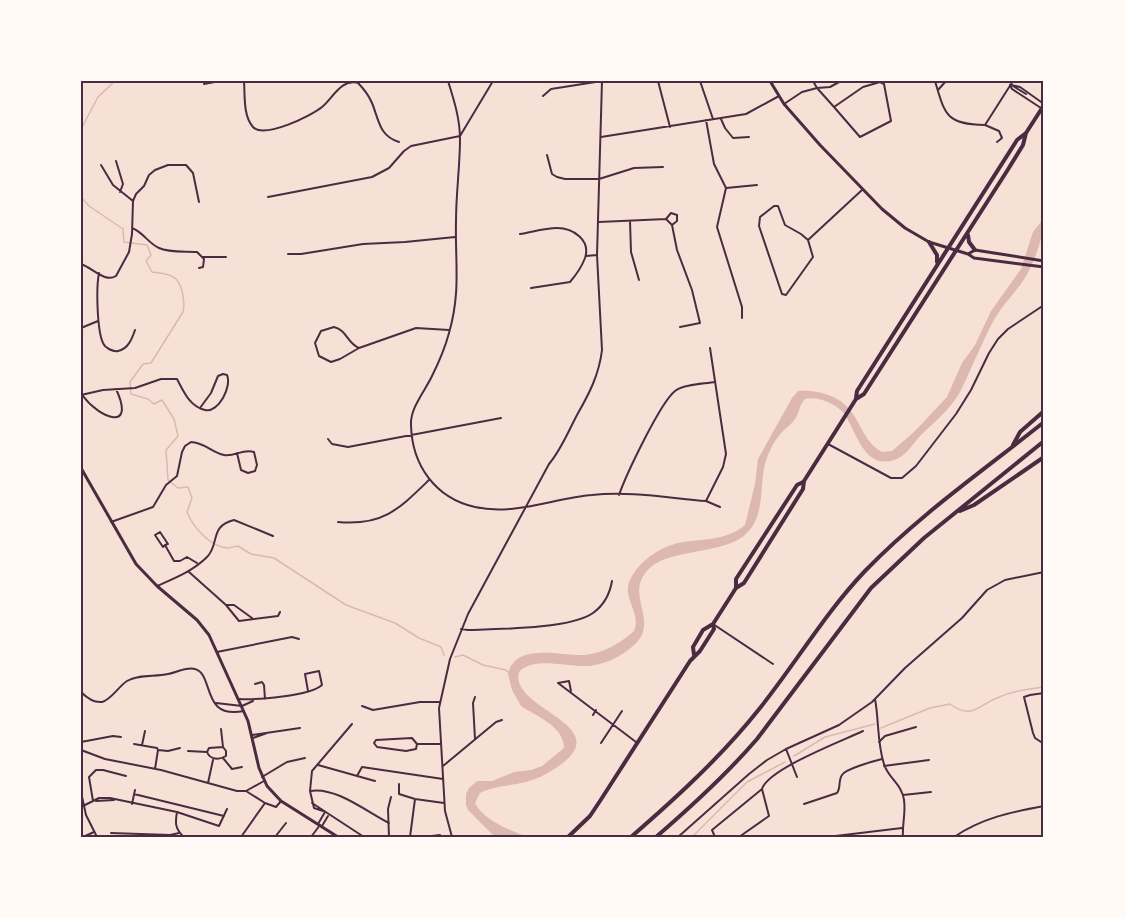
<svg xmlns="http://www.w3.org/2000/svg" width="1125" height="918" font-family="'Sofia Sans Condensed',sans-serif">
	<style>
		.water { fill: #dcb8b0 }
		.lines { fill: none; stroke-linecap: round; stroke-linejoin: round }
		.stream { stroke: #dcb8b0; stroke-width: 1.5 }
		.minor { stroke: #4a2c40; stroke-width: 2 }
		.tertiary { stroke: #4a2c40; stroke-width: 3 }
		.secondary { stroke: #4a2c40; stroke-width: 3 }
		.primary { stroke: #4a2c40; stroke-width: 4 }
		.motorway { stroke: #4a2c40; stroke-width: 4 }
		.neatline { fill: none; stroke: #4a2c40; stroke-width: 2 }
	</style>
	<rect width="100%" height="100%" fill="#f7e1d7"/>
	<path class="water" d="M1044,218C1044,236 1034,263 1025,278C1016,292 1004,303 995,318C982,342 972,368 960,392C950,410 934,422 920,436C913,444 905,457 894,460C864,470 856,431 845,415C837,404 818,396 805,399C799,405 800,412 795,419C792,424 786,428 782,432C773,442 767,455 764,468C760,490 764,516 747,533C725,556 665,547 646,572C626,597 659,621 635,644C621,658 600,667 581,666C562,666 533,657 519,672C508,712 632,726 546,774C524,787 501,783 480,793L475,803C483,820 511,831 528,837H497L492,834L468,810L466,805V794L469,788L477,781H492L514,772L531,770L542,766L564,748C564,726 536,716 521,706L512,690L508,674C515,642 561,656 584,655C604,653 619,644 634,631C642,612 620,597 631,578C640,560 663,545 683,542C705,539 727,540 745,525L755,484L758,459L792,398L798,391C815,389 839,395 850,410C862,425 864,442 882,452L892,451L914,432L947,397L962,363L975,345L991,311L1021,269L1033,232Z"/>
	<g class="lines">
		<path class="stream" d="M81,129L98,97L115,81
			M81,197L89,206L123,229L124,242L147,245L151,255L146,261L152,272C159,273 170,273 176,279C183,286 185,304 183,312L151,363L143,364L130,382L131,394L148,399L154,404L162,400L174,419L178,436L166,450L168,480L178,488L188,487L192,498L187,512C193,527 210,547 228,548C228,548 237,546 238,546L251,554L274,558L346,605L395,623L419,638L441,647L444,655
			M455,657L463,655L483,665L506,670L509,673
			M881,728L930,708L950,704C972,720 977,706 997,698C1012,691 1028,689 1044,687
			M794,756L825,737L875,724
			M692,837L747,782L785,762"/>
		<path class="minor" d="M244,81C245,95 243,116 253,127C264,139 311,116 322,107C333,98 341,78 359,83
			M448,81C454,100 460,119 460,139C460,166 456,193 456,221C455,263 461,291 449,333C445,348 439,362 432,376C425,391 410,408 411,425C412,465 435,498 475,507C514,516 554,498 592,495C629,491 669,498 706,501L720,507
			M658,81L670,127
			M700,81L713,119
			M813,81L817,88L830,87L841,81
			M935,81C945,115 946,124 985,125L1013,81
			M880,82L884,84L891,121L860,137L834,107L863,87Z
			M358,83C364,89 369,96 372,103C379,120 379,136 399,142
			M204,84L220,81
			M1010,85L1012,89L1041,108
			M1011,85L1020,87L1044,104
			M1013,86L1026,94
			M938,90L946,81
			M543,96L551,89L602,81
			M784,104L802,92L817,88L834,107
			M721,119L725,128L733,138L749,137
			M706,120L714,164L726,188L717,227L742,307V318
			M985,125L999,131L1002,138L997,142
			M601,137L746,114L779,96
			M547,155L552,174L557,177L565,179H599L634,168L663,167
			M116,161L123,184L120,192
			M101,165L113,185L133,201
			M726,188L757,185
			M268,197L372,177L389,168L404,151L411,146L460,136L493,81
			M666,219L671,213L677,215V221L672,225
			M630,221L631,252L639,280
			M599,222L666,219L672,225L677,250L692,290L700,323L680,327
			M132,228C143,232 148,243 159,248C169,253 186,251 197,252L204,259L203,267L199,268
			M520,234C532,232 545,228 557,228C573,228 591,240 585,258C582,266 576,275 570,282L531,288
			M808,240L813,257L786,295L782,294L759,226L760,217L774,206H778L785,225L801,234L808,240L862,190
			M288,254H301L363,244L405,242L455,237
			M586,256L597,255
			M202,257H226
			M81,264C93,268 105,283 116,276L129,252L132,234L133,201L136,194L144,186L149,175L155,170L168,165H186L193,173L199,202
			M99,273C96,288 97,330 103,343C105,348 113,352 118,351C128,349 132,339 135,330
			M334,327C347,330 347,343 359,348L340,359L331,362L319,356L315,343L321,331Z
			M81,328L98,321
			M359,348L416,328L449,330
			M81,395L103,390L135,388L161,379H177C184,392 190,407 205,410C219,413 232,386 227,375L223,374L218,376L211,393L200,408
			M83,396C100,419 136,432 116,389
			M328,439L332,444L348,447L501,418
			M828,444L891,478H902L916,466L956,414L971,390L989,353L998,339L1008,329L1044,305
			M619,495C626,475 660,403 675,391C684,384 704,384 715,382
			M706,501L723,467L726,454L710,348
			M111,522L153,507L166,485L177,476L182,452L185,446L191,442C204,442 212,453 224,455C235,457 243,448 254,452L257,465L255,471L248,473L241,470L237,453
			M338,522C383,526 399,509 429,480
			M165,545L163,547L155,535L160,532L168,544L165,545L174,561H180L187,557L197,563
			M189,572L226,605L239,621L278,616L280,612
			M157,586C175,578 193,571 207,557C220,544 209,526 234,520L273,536
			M226,605H234L252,618
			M713,624L773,664
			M461,629L468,630C497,629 571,629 593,613C604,605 610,593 612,581
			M217,652L292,637L299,639
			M255,684L262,682L264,685L265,699
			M571,691L569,681L558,683L636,742
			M81,692C86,697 94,703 102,702C111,700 119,686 127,681C138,674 155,677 168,674C174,673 180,670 186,669C219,662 195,721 244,711
			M1044,693L1030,695L1024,697L1033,733L1035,738L1044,744
			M475,697L473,703L475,739
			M239,699C256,700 310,696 322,685L319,671L305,674L308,691
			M875,699C879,720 877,743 884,764C888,778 902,784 904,800C906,813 902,824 903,837
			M216,703L242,706L253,701
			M362,706L373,710L420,702H440
			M593,715L596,710
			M221,729L223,747
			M252,735L300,728
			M253,738L267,733
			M81,742L113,736L121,737
			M879,742L885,736L916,727
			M601,743L622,711
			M134,744L157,748L158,750L155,769
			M417,744L412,738L376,740L374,743L377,747L406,751L416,749L417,744H441
			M142,745L145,731
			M786,749L797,777
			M81,750L105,759L161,770L237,791H246L264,781
			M158,750L168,751L180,748
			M188,751L207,752L209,748L223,747L226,751V756C219,760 210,760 207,752
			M223,758L232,769L242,767
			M318,765L375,781
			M443,766L496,722L502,720
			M884,766L929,760
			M357,776L362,767L443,779
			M262,777L287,762L305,758
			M208,783L213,760
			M399,784V794L415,799L444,803
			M246,791L265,803L276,807L281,801
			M310,791C335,786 367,812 389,823
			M81,792L86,815L97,837
			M134,794L224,816
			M903,795L931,792
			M93,801L89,777L96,770H103L126,776
			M96,801L114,800
			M312,803L364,837
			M132,804L135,790
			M804,804L837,793C841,788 838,781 842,775C845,769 874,761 882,759
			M83,806L99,798H110L177,812L219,826L227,809
			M323,811L314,808L310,791L312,771L352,724
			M177,812C175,823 175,829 184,837
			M318,824L325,812
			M322,826L328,816
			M111,833L170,835L179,833
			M83,837L94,832
			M241,837L265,803
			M275,837L286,823
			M311,837L320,825
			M389,837L388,809L391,797
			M410,837L415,799
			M423,837L440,835
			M452,837L445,811L439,708L450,659L468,614L549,464C561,450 568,432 577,415C589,394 599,375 602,350L597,255L602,81
			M678,837L749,774L767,760L786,749L839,725L872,702L905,668L962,618L987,590L1005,580L1044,572
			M715,837L712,830L762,789C768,769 842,741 863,731
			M739,837L769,816L762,789
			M827,837L902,828
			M954,837C982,818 1011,812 1044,806"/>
		<path class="tertiary" d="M81,468L136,564L157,586L197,620L209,635L248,721L259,768L267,786L281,801L338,837"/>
		<path class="secondary" d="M770,81L784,104L820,145L882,209L905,228L929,242L968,254L974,258L1044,267
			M968,254L975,250L1044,261"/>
		<path class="primary" d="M968,235L969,242L975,250
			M929,242L937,255V262
			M856,398L857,391L1017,140L1026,133L1044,105
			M736,588V579L797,485L803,482
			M694,655L693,647L703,630L713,624L736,588L744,583L803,489L804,481L856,399L864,394L1007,171L1023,145L1026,133
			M568,837L590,816L600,801L690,661L700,651L714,629L713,624"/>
		<path class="motorway" d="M1013,445L1020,432L1044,411
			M960,511L974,505L1044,457
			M631,837C677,797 722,756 760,708C796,663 825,613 865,571C919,515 984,470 1044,422
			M656,837C692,806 726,775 757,739L871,588L924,538L1044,441"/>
	</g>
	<rect width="1125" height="918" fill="none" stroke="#fffaf5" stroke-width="165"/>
	<rect x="82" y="82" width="960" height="754" class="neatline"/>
</svg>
